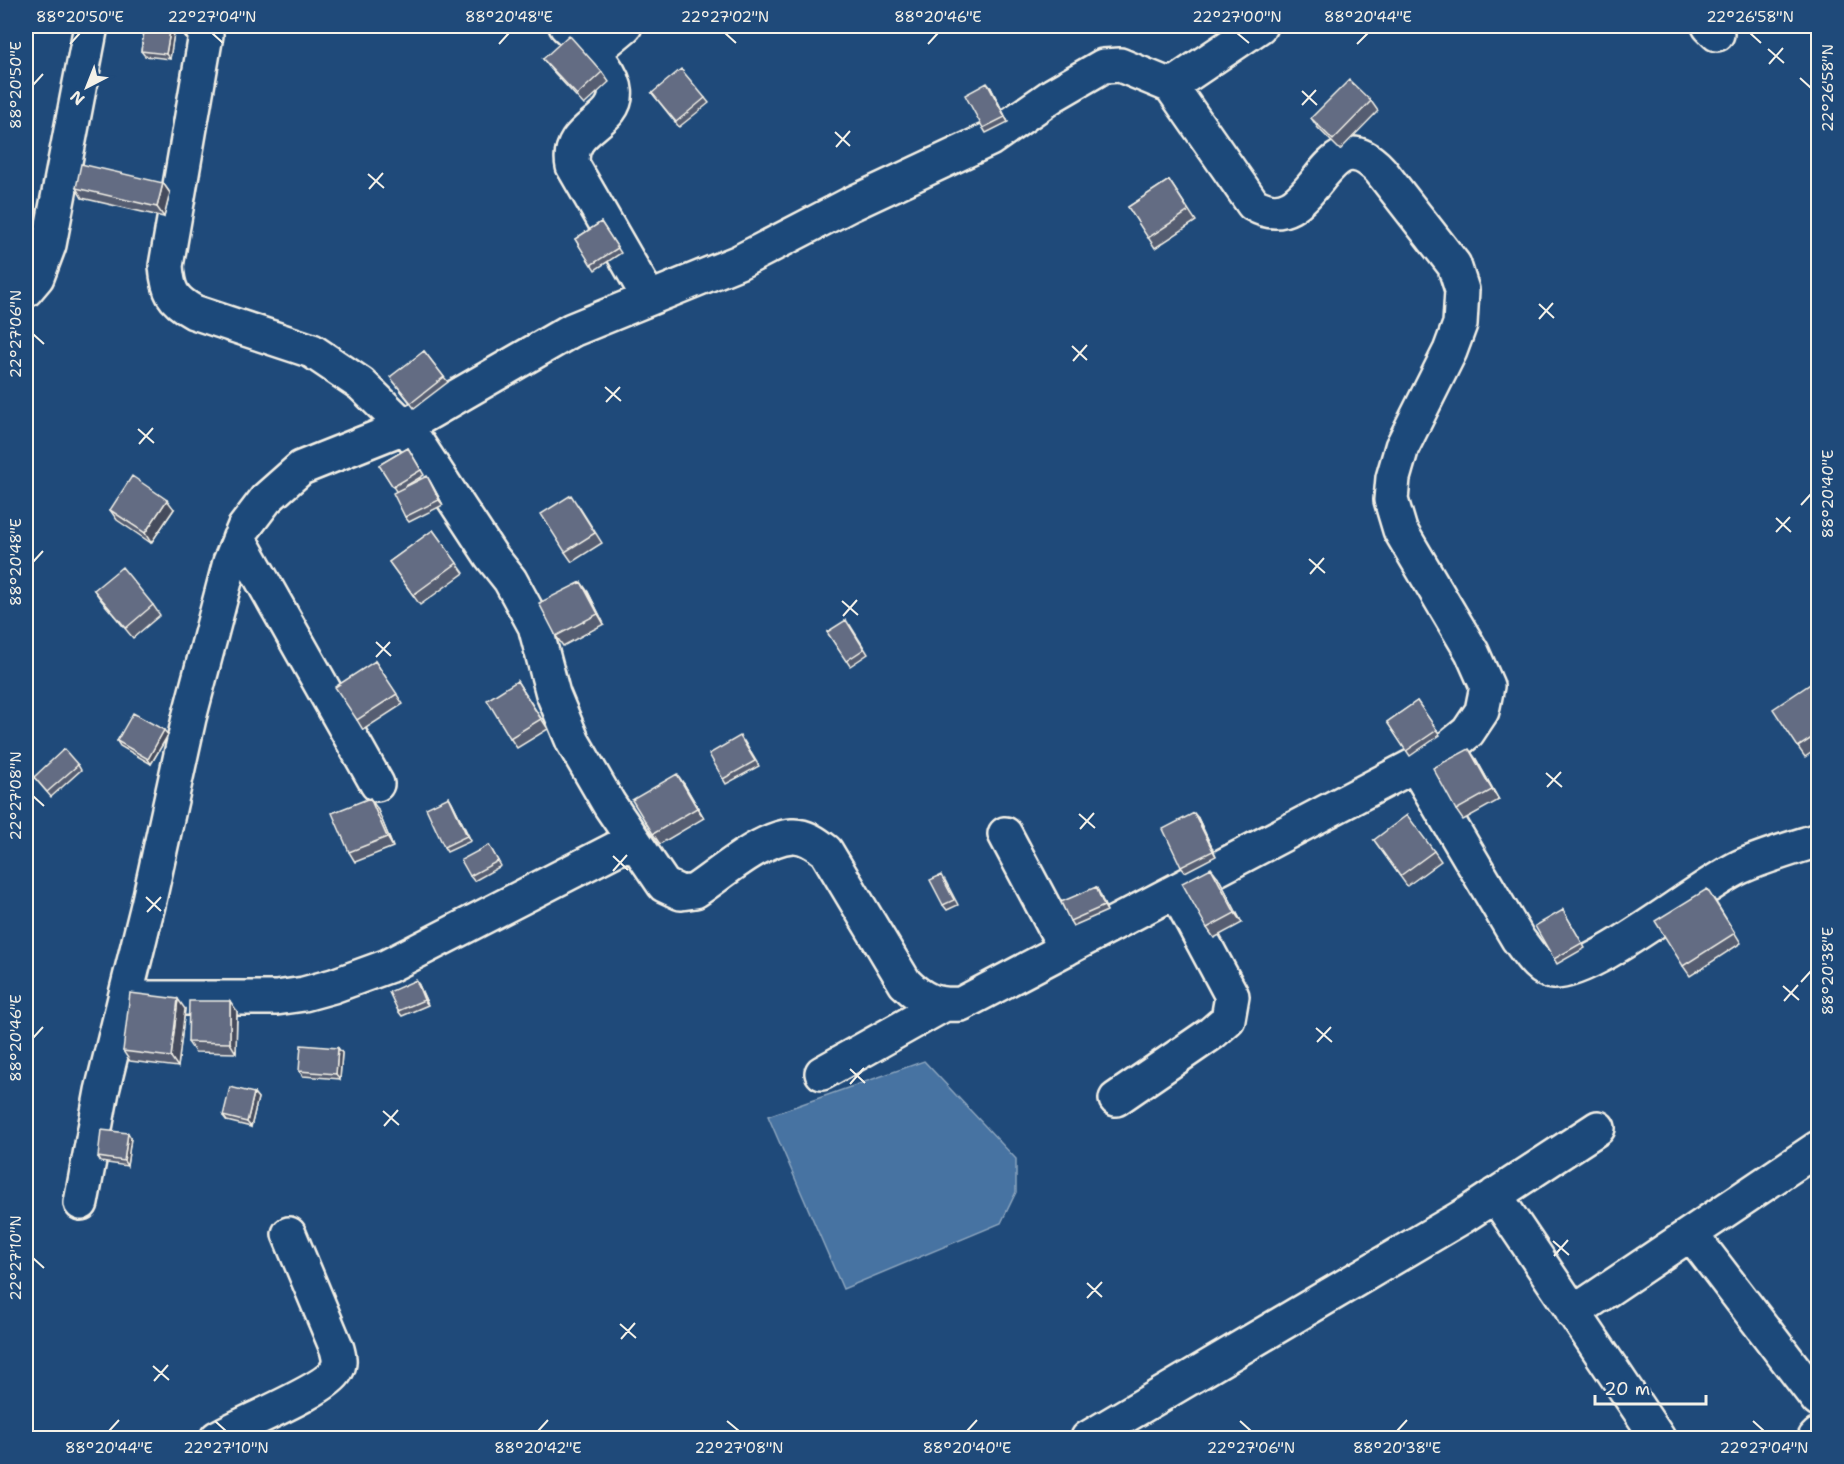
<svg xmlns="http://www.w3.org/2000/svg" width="1844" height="1464" font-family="'Shantell Sans',sans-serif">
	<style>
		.water { fill: #4773a2; stroke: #8ca5be; stroke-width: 1.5 }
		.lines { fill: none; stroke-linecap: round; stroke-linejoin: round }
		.minor-casing { stroke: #f4f1e8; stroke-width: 38 }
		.minor { stroke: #1f4a7a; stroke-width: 33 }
		.wall { fill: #555d71; stroke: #f4f1e8; stroke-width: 1.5 }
		.shaded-wall { fill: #454c5c; stroke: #f4f1e8; stroke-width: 1.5 }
		.building { fill: #636c83; stroke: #f4f1e8; stroke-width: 1.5 }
		.ticks { fill: none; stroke: #f4f1e8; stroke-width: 2 }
		.neatline { fill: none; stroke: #f4f1e8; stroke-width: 2 }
		.ticks-label { font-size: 15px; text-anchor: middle; fill: #f4f1e8 }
	</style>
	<rect width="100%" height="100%" fill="#1f4a7a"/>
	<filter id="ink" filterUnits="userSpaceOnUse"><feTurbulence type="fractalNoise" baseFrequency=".0167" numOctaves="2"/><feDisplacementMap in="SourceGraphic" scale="12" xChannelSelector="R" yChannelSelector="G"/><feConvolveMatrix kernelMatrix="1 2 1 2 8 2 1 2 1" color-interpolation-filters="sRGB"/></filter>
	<g filter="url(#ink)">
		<path class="water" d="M924,1061L1016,1159V1192L1001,1223L843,1289L768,1116Z"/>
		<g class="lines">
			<defs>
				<path id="minor" d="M200,26L206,35L166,266C168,291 172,300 194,312L312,351L361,384L410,432L491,556L510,580L535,626L553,694L573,742L609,804L664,885L681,893L695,891C722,873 761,838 792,836C805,835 816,843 826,851L905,983C922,1000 936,1006 961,1004L1451,746L1468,732L1482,711L1487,686L1472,652L1400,530L1391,500L1393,478L1402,447L1450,351L1460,324L1462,290L1454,265L1380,170C1323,110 1316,242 1253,204L1171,86
					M566,26C679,126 561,110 573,166L649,298
					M1709,26L1717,34
					M595,51L625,26
					M26,290L37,277L49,245L91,26
					M239,539L377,784
					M1415,765L1518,939C1526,949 1539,972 1553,972C1594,974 1697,887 1740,867C1765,856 1793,848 1818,840
					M1005,834L1066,949
					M125,998H276L304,994L333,986L388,966L633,840
					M822,1073L943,1005
					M1116,1099L1212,1033L1228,1019L1232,996L1176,891
					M1495,1195L1658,1438
					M81,1203L102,1091L148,905L189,718L230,562L244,528L266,499L301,468L404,427L572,330L739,262L849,205L990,139L1053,95L1103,66L1120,65L1171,86L1260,26
					M1691,1234L1818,1400
					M1573,1313L1818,1148
					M217,1438C240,1424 326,1390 336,1371C341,1363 339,1357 337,1349L289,1234
					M1088,1438L1462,1217L1598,1128
					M1815,1438L1818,1435"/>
			</defs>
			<use href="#minor" class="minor-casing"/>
			<use href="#minor" class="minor"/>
		</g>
		<path class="wall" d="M145,26H175L170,59L145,56L141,51Z
			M543,59L602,72L609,82L584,105L550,68Z
			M991,88L1008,122L986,133L983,128Z
			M652,93L705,98L709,103L679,127Z
			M1371,101L1378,111L1340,150L1318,128L1311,118Z
			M1169,180L1196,221L1155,248L1128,207Z
			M163,183L170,193L164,217L82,198L76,188Z
			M601,222L621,253L595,270L575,239Z
			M424,351L448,382L414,408L394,382Z
			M408,448L424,475L406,486L430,481L443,505L409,522L405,517L396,491L379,465Z
			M578,505L602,543L572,562L565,552Z
			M174,509L151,543L117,520L110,510Z
			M433,530L464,573L420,605L389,562Z
			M94,590L153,605L160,615L133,638L101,600Z
			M588,592L604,624L563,646L556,636Z
			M850,625L868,654L850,666L827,632Z
			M375,661L403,704L363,730L357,720Z
			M1818,679V748L1805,757L1798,747Z
			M517,681L548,729L517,748L510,738Z
			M1417,701L1440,735L1410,756L1387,722Z
			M168,735L151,764L120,746L117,741Z
			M744,741L759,766L726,784L723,779Z
			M1476,759L1499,800L1463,820L1456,810Z
			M78,765L81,770L51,797L34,777Z
			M684,784L704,818L660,844L653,834Z
			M449,797L452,802L471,841L447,852L444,847Z
			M377,808L393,847L355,862L349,852Z
			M1198,818L1216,856L1185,872L1181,867Z
			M1374,840L1434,851L1441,861L1407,886Z
			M492,850L501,866L474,881L470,876Z
			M1218,877L1242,923L1214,938L1207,928Z
			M945,880L958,905L947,910L943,905Z
			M1096,887L1099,892L1107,911L1073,926L1070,921Z
			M1714,899L1741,943L1690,976L1683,966Z
			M1563,910L1585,948L1557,964L1554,959Z
			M419,985L428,1005L402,1016L398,1011Z
			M185,1009L178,1067L130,1061L123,1051Z
			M237,1011L236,1053L195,1052L188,1042Z
			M338,1048L342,1053L340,1079L303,1076L299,1071Z
			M254,1093L258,1098L251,1127L227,1121L223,1116Z
			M131,1138L127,1166L101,1162L98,1157Z"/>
		<path class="shaded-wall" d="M171,26H175L170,59L166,54Z
			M987,83L991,88L1008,122L1005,117Z
			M163,183L170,193L164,217L157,207Z
			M427,476L430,481L443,505L439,500Z
			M167,500L174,509L151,543L145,533Z
			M581,582L588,592L604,624L598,614Z
			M164,730L168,735L151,764L148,759Z
			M1469,749L1476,759L1499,800L1492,790Z
			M677,774L684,784L704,818L697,808Z
			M449,797L452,802L471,841L467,836Z
			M370,798L377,808L393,847L387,837Z
			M1194,813L1198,818L1216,856L1213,851Z
			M1211,868L1218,877L1242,923L1235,913Z
			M1096,887L1099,892L1107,911L1104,906Z
			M416,980L419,985L428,1005L424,1000Z
			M178,999L185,1009L178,1067L171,1057Z
			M230,1001L237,1011L236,1053L230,1043Z
			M338,1048L342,1053L340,1079L336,1074Z
			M254,1093L258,1098L251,1127L247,1122Z
			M128,1133L131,1138L127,1166L124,1161Z"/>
		<path class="building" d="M145,26H171L166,54L141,51Z
			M569,35L602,72L577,95L543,59Z
			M681,69L705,98L676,122L652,93Z
			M1349,80L1371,101L1333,140L1311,118Z
			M987,83L1005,117L983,128L965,95Z
			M81,164L163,183L157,207L76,188Z
			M1169,180L1189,211L1148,238L1128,207Z
			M601,222L618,248L591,265L575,239Z
			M424,351L444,377L411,403L390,377Z
			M408,448L421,470L393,487L379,465Z
			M132,476L167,500L145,533L110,510Z
			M427,476L439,500L405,517L393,493Z
			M571,495L595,533L565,552L541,514Z
			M433,530L457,563L413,595L389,562Z
			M122,567L153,605L126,628L94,590Z
			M581,582L598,614L556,636L539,603Z
			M846,620L864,649L846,661L827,632Z
			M375,661L397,694L357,720L335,687Z
			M1818,679V734L1798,747L1773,709Z
			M517,681L541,719L510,738L487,700Z
			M1417,701L1437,730L1406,751L1387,722Z
			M133,713L164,730L148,759L117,741Z
			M740,736L755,761L723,779L709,754Z
			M64,749L78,765L47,792L34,777Z
			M1469,749L1492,790L1456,810L1433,768Z
			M677,774L697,808L653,834L632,800Z
			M449,797L467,836L444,847L426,808Z
			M370,798L387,837L349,852L332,813Z
			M1194,813L1213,851L1181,867L1163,829Z
			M1407,815L1434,851L1400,876L1374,840Z
			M489,845L498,861L470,876L461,860Z
			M1211,868L1235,913L1207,928L1182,883Z
			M941,875L954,900L943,905L930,880Z
			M1096,887L1104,906L1070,921L1061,902Z
			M1707,889L1735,933L1683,966L1655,921Z
			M1563,910L1582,943L1554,959L1535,926Z
			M416,980L424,1000L398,1011L389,992Z
			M130,993L178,999L171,1057L123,1051Z
			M189,1001H230V1043L188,1042Z
			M301,1045L338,1048L336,1074L299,1071Z
			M230,1087L254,1093L247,1122L223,1116Z
			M101,1130L128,1133L124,1161L98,1157Z"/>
	</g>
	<path class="ticks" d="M212,33L223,43M725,33L736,43M1237,33L1249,43M1750,33L1761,43M70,44L80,33M499,44L509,33M928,44L938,33M1357,44L1368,33M1768,49L1784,63M1769,64L1783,48M1800,78L1811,88M33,85L43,74M1302,91L1317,105M1302,105L1316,90M835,132L850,146M836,147L850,131M368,174L384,188M369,189L383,173M1539,304L1554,318M1539,319L1553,303M33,334L44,344M1072,346L1087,360M1073,361L1087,345M605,387L621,401M606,402L620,387M138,429L154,443M139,444L153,428M1801,505L1811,494M1776,518L1791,532M1776,532L1790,517M1309,559L1325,573M33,562L43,551M1310,574L1324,558M842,601L858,615M843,616L857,600M376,642L391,656M376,657L390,642M1546,773L1562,787M1547,787L1561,772M33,796L44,806M1079,814L1095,828M1080,829L1094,813M613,856L628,870M613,871L627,855M146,897L161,911M147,912L161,897M1801,982L1811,971M1783,986L1799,1000M1784,1001L1798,985M1316,1028L1332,1042M33,1038L43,1027M1317,1042L1331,1027M850,1069L865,1083M850,1084L864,1068M383,1111L399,1125M384,1126L398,1110M1553,1241L1569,1255M1554,1256L1568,1240M33,1258L44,1268M1087,1283L1102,1297M1087,1298L1102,1282M620,1324L636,1338M621,1339L635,1323M153,1366L169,1380M154,1381L168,1365M215,1421L226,1431M727,1421L739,1431M1240,1421L1251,1431M1753,1421L1764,1431M109,1431L119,1420M538,1431L548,1420M967,1431L977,1420M1397,1431L1407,1420"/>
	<rect width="1844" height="1464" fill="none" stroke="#1f4a7a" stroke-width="66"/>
	<g transform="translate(87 87) rotate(222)" stroke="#1f4a7a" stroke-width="4.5" paint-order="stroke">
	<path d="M0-4.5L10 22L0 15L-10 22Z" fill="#f4f1e8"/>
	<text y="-9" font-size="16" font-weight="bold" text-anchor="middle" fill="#f4f1e8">N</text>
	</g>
	<path d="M1595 1395v9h111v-9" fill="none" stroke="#f4f1e8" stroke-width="3"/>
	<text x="1604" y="1395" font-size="18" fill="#f4f1e8" stroke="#1f4a7a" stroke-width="4.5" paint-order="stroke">20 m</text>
	<rect x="33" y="33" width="1778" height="1398" class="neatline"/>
	<g class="ticks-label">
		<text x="80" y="22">88°20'50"E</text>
		<text x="212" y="22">22°27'04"N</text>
		<text x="509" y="22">88°20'48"E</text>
		<text x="725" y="22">22°27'02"N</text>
		<text x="938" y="22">88°20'46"E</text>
		<text x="1237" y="22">22°27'00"N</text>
		<text x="1368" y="22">88°20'44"E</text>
		<text x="1750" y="22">22°26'58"N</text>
		<text transform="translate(16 85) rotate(-90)" y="5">88°20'50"E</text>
		<text transform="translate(1828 88) rotate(-90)" y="5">22°26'58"N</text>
		<text transform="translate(16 334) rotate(-90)" y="5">22°27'06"N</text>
		<text transform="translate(1828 494) rotate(-90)" y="5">88°20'40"E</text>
		<text transform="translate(16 562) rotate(-90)" y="5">88°20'48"E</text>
		<text transform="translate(16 796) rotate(-90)" y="5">22°27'08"N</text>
		<text transform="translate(1828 971) rotate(-90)" y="5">88°20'38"E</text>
		<text transform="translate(16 1038) rotate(-90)" y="5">88°20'46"E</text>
		<text transform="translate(16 1258) rotate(-90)" y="5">22°27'10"N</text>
		<text x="109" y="1453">88°20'44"E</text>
		<text x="226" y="1453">22°27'10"N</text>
		<text x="538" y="1453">88°20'42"E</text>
		<text x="739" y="1453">22°27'08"N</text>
		<text x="967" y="1453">88°20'40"E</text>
		<text x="1251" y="1453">22°27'06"N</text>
		<text x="1397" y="1453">88°20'38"E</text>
		<text x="1764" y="1453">22°27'04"N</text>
	</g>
</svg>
